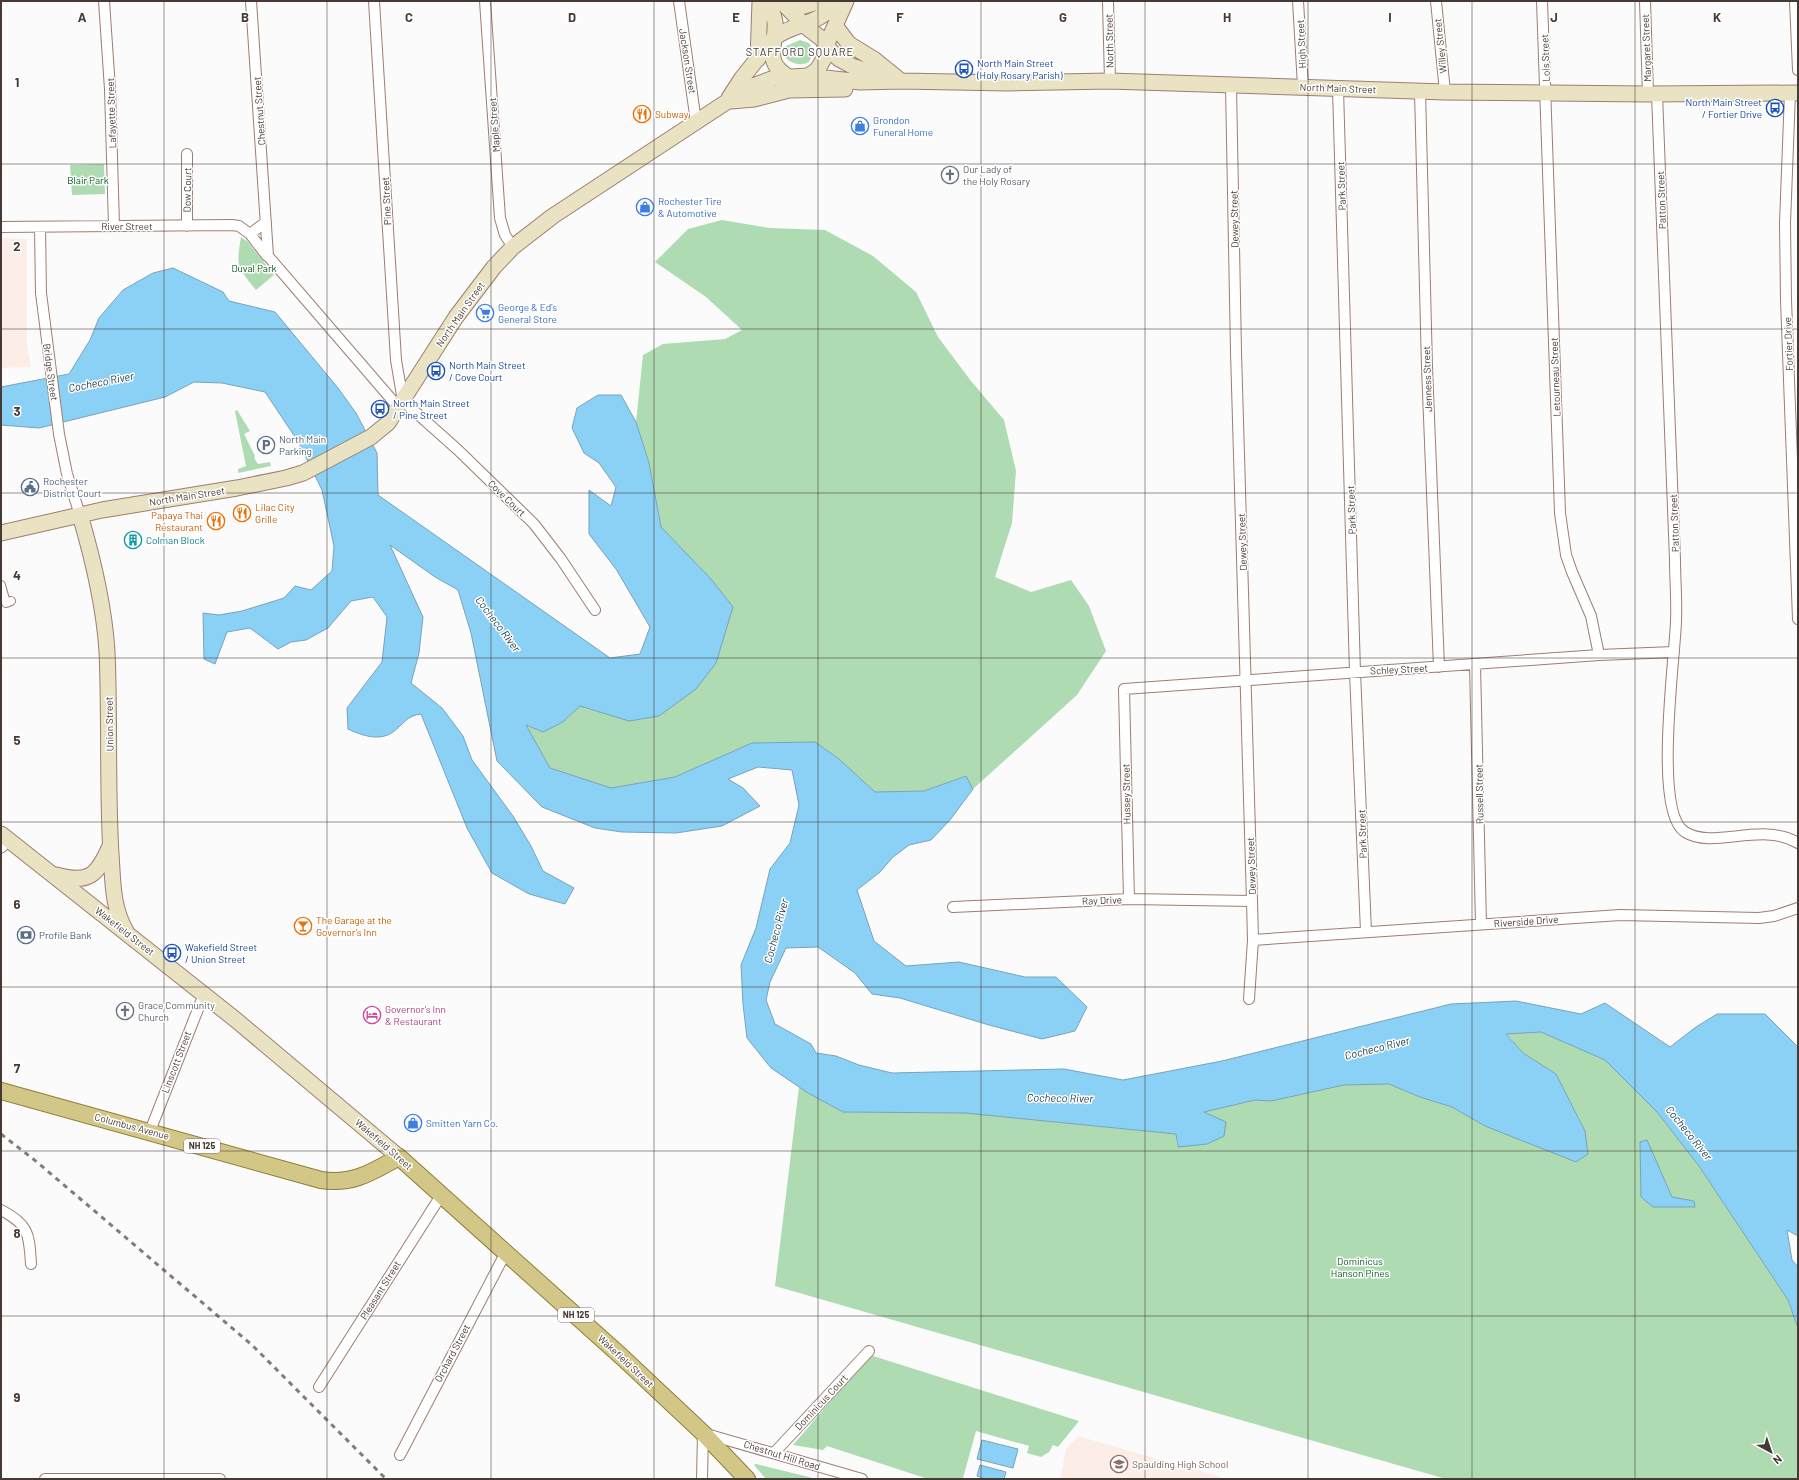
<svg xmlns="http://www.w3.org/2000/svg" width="1799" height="1480" font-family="Barlow,sans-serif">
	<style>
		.education { fill: #fcede7 }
		.green { fill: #aedbb2 }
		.water { fill: #8bd1f5; stroke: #77a3bb }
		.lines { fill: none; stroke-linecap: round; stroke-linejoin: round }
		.pedestrian-casing { stroke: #9d7e70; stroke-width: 10 }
		.minor-casing { stroke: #9d7e70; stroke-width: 12 }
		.tertiary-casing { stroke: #9d7e70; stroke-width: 15 }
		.secondary-casing { stroke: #9d7e70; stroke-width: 17 }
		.primary-casing { stroke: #8f7d36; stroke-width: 18 }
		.pedestrian { stroke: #fff; stroke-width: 8 }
		.minor { stroke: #fff; stroke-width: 10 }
		.tertiary { stroke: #fff; stroke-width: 13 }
		.secondary { stroke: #e9e3c3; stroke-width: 15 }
		.primary { stroke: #d3c788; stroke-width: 16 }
		.rail { stroke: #857b78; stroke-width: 3; stroke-dasharray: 5 5; stroke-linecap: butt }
		.grid { fill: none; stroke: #473933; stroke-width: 1; stroke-opacity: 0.55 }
		.labels { text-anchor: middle; stroke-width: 3; stroke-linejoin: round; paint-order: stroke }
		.shield { fill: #fff; stroke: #7e7470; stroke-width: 1 }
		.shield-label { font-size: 9px; font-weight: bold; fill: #473933 }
		.street-label { font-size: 10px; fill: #473933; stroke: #fff }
		.transit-label { font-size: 10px; fill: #164399; stroke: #fff; text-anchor: start }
		.food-label { font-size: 10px; fill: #c56008; stroke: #fff; text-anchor: start }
		.shop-label { font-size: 10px; fill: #366cbe; stroke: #fff; text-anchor: start }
		.worship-label { font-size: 10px; fill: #5b616d; stroke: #fff; text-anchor: start }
		.park-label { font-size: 10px; fill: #07591f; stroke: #fff }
		.service-label { font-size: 10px; fill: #4e5e75; stroke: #fff; text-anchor: start }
		.culture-label { font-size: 10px; fill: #0d838f; stroke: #fff; text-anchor: start }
		.hotel-label { font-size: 10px; fill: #b23c85; stroke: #fff; text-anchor: start }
		.education-label { font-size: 10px; fill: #785e54; stroke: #fff; text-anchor: start }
		.neighbourhood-label { font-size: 11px; letter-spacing: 1px; fill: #473933; stroke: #fff }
		.water-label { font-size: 11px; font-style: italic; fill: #193949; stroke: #fff }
		.grid-label { font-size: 13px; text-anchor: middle; font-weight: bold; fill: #473933; stroke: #fff; stroke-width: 3; stroke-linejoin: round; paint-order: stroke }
	</style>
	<rect width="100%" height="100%" fill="#fbfbfb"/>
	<path class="education" d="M1,238L27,239V346L31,367L1,368Z
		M1078,1436L1227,1479H1060L1066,1449Z"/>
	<path class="green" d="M800,40L809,43L814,51L809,62C800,67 788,63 783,54L786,46Z
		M104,164L105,194L72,195L70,165Z
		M722,220L770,228L825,230L873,256L916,292L938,337L971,381L1004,420L1016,471L1012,523L995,577L1031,592L1071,580L1089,606L1106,651L1077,695L973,789L965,776L924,791L875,792L839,759L815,742L752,743L675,777L611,788L550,768L525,725L543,732L563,722L580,706L598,712L733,607L711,579L661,527L649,463L636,422L643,355L663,344L725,339L742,330L706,297L655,262L688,229Z
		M241,237L248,242L274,275L256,290C237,266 236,267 241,237Z
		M237,410L250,431L244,434L255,456L254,458L258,464L270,462L271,466L238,473V469L246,466L235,411Z
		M1541,1032L1605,1060L1657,1112L1699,1166L1788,1300L1798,1328V1479H1446L775,1286L799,1087L843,1112L965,1113L1176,1134L1177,1147L1203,1112L1255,1100L1271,1101L1344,1085L1389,1084L1420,1097L1452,1107L1485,1126L1585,1131L1556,1074L1523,1053L1506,1033Z
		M870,1355L1079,1421L1058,1447L1053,1445L1049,1452L1041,1457L1027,1453L1029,1446L976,1431L963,1478L965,1479H928L827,1446L823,1450L793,1445Z
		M756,1464L809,1477L815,1479H766L754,1465Z"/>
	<path class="water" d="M173,268L223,292L229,301L275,312L338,388L356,413L377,453L378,495L610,658L640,654L650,627L616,569L589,534V490L611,506L616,487L599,463L584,453L572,428L577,408L598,395H621L636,422L649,463L661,527L711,579L733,607L716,663L696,689L659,716L629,721L580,706L563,722L543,732L526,725L550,768L611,788L675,777L752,743L815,742L839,759L875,792L924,791L966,776L973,789L950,820L931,840L909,845L893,857L880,872L857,890L874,941L906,966L959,962L1025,977H1056L1087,1007L1075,1031L1042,1039L989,1025L900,998L872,994L855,973L818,947L786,948L770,982L766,1000L775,1024L811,1044L816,1053L836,1056L859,1065L892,1073L1064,1069L1123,1080L1222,1061L1451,1004L1516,1001L1581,1014L1605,1003L1670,1047L1696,1027L1717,1014H1765L1798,1047V1236L1787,1230L1792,1260L1798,1267V1328L1788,1300L1699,1166L1657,1112L1605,1060L1541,1032L1506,1034L1523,1053L1556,1074L1585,1131L1588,1154L1576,1162L1485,1126L1452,1107L1420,1097L1389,1084L1344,1085L1271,1101L1255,1100L1204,1112L1226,1122L1224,1136L1207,1144L1178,1147L1176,1134L965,1113L843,1112L808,1093L771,1068L747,1038L743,1004L741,965L756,928L770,869L790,843L799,805L792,770L758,767L728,779L743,788L760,806L722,826L676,833L622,832L595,828L542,807L497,761L471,633L458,590L435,577L390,545L423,617L419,653L411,683L442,708L463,736L472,760L513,816L531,846L543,871L574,888L565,904L529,894L492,873L467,828L421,714C406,716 404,724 393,732C379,742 361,735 348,729L347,708L382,662L387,617L373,597L351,601L328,628L306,640L291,642L278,649L250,628L227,632L215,664L204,659L203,613L219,615L242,611L284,598L295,586L311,590L332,571L334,546L322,490L299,443L265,392L222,383L194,382L165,397L39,428L1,425V387L69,374L90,340L99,318L123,290L153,273Z
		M1647,1140L1672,1197L1694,1201L1695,1207H1653L1641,1197L1640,1142Z
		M982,1440L1018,1449L1013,1468L977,1459Z
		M980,1465L1006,1472L1004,1479H986L977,1476Z"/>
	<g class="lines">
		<defs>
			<path id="pedestrian" d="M1,585L6,603L11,601"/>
			<path id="minor" d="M104,1L110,89L114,226
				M251,1L268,256L399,408
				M374,1L396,360L403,401L458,450L534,524L561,559L595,610
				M485,1L500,218L505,235L513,247
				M679,1L696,122
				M1108,1L1110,81
				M1298,1L1303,86
				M1436,1L1445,92
				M1542,1L1560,513L1566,555L1572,572L1591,616L1599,655
				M1645,1L1648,94
				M1795,1L1798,70
				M1231,86L1236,352L1252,901L1253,940L1249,999
				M1338,89L1355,672L1366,932
				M1420,91L1427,367L1439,667
				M1790,93L1785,223L1786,300L1798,619
				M1657,94L1675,560C1675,580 1677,601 1676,621C1675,658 1653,813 1685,832C1714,850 1761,821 1798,843
				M187,226V154
				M1,227L232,225L239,226L250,234L266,222
				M40,227L41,293L59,434L67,474L80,515
				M250,234L267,256
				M1475,665L1481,924
				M1129,899L1124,689L1599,655L1674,652
				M953,907L1129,899L1252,901
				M1253,940L1620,915L1759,918L1774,916L1798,908
				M150,1131L204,994
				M1,1210C30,1225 29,1235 31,1264
				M319,1387L442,1194
				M774,1453L869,1351
				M400,1455L506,1252
				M45,1479H220
				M702,1479L703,1433L862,1479"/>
			<path id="tertiary" d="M1,846L7,838"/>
			<path id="secondary" d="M768,1C770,7 774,15 775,22C777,45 762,62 789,77
				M781,1L805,26L822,39L826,46L839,59L852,66L867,71L878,81
				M786,6H804L820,1
				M836,27L849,44L875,60L901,81
				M758,59L760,1
				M808,76L861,82L901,81L1008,83L1110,81L1445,92L1648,94L1798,93
				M729,98L742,78L774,38C792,23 823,25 836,1
				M731,101L754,99L789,90L845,89
				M80,515C93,559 104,605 107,651C110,719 107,787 111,854C113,881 112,907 126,931
				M1,533L102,510L237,488L286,478L303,473L371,437L388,423L456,317L494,267L513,247L553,216L728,101L753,86L774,78L808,76L817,70L825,57L826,46L846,1
				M1,834L236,1020L399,1157
				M56,875C89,884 97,876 110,846"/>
			<path id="primary" d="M1,1091L321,1180C353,1185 372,1172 399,1157L622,1357L703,1433L747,1479"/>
		</defs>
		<use href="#pedestrian" class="pedestrian-casing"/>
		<use href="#minor" class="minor-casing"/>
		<use href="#tertiary" class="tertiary-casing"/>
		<use href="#secondary" class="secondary-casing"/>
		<use href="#primary" class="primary-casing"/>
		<use href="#pedestrian" class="pedestrian"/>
		<use href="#minor" class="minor"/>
		<use href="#tertiary" class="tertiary"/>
		<use href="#secondary" class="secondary"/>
		<use href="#primary" class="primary"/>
		<path class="rail" d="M1,1134L37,1162L252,1345L386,1479"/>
	</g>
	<path class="grid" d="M164,1V1479M327,1V1479M491,1V1479M654,1V1479M818,1V1479M981,1V1479M1145,1V1479M1308,1V1479M1472,1V1479M1635,1V1479M1,164H1798M1,329H1798M1,493H1798M1,658H1798M1,822H1798M1,987H1798M1,1151H1798M1,1316H1798"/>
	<defs>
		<symbol id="bus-ring" viewBox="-11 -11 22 22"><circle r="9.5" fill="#fff" stroke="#1a4fb4" stroke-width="1.5"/><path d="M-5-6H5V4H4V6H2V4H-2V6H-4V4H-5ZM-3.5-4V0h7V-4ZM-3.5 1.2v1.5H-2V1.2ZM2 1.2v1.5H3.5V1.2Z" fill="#1a4fb4"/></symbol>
		<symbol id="restaurant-ring" viewBox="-11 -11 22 22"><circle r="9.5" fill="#fff" stroke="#e8710a" stroke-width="1.5"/><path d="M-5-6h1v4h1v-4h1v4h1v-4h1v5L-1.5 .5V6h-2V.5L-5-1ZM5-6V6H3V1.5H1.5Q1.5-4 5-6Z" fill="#e8710a"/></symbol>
		<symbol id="shop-ring" viewBox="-11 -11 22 22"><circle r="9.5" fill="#fff" stroke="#3f7fe0" stroke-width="1.5"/><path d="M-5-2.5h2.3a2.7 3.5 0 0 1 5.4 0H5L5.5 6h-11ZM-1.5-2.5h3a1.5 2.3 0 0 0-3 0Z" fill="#3f7fe0"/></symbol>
		<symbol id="church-ring" viewBox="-11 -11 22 22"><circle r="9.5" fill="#fff" stroke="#6b7280" stroke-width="1.5"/><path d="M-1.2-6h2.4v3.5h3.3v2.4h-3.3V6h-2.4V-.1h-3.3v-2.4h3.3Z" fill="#6b7280"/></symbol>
		<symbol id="supermarket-ring" viewBox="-11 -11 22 22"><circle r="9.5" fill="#fff" stroke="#3f7fe0" stroke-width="1.5"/><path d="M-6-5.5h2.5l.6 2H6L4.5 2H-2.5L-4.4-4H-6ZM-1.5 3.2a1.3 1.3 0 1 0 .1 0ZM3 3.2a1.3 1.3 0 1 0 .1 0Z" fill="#3f7fe0"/></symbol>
		<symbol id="parking-ring" viewBox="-11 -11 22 22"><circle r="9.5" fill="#fff" stroke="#5c6f8a" stroke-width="1.5"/><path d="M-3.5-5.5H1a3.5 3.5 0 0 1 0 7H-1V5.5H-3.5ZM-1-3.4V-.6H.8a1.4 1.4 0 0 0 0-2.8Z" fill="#5c6f8a"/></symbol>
		<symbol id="civic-ring" viewBox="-11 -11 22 22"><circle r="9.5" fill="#fff" stroke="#5c6f8a" stroke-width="1.5"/><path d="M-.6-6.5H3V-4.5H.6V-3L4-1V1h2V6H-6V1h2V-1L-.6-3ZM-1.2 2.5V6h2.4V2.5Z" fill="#5c6f8a"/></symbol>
		<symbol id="building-ring" viewBox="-11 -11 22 22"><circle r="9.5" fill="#fff" stroke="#0f9aa8" stroke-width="1.5"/><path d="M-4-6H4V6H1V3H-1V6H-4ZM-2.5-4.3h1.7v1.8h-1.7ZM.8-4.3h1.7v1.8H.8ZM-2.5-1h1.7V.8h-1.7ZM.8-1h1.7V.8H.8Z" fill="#0f9aa8"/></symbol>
		<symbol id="bar-ring" viewBox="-11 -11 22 22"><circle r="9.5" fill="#fff" stroke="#e8710a" stroke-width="1.5"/><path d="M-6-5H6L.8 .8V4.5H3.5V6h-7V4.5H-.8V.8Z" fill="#e8710a"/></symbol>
		<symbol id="bank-ring" viewBox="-11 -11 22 22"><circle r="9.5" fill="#fff" stroke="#5c6f8a" stroke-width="1.5"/><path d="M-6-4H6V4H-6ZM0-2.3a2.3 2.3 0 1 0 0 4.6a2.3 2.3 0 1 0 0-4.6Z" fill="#5c6f8a"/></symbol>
		<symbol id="hotel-ring" viewBox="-11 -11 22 22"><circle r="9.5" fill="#fff" stroke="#d1479c" stroke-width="1.5"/><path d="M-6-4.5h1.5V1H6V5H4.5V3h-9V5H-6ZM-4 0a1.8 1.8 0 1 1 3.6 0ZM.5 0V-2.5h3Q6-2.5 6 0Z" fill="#d1479c"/></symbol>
		<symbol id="school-ring" viewBox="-11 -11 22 22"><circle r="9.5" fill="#fff" stroke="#8d6e63" stroke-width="1.5"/><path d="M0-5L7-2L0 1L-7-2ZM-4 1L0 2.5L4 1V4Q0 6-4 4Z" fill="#8d6e63"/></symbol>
	</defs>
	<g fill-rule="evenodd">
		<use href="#bus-ring" x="954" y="59" width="20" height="20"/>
		<use href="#bus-ring" x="1765" y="98" width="20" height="20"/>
		<use href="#restaurant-ring" x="632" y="104" width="20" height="20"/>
		<use href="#shop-ring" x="850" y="116" width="20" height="20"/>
		<use href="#church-ring" x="940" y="165" width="20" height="20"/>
		<use href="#shop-ring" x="635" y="197" width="20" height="20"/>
		<use href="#supermarket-ring" x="475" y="303" width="20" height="20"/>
		<use href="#bus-ring" x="426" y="361" width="20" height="20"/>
		<use href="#bus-ring" x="370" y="399" width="20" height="20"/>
		<use href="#parking-ring" x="256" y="435" width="20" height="20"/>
		<use href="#civic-ring" x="20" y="477" width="20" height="20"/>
		<use href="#restaurant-ring" x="232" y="503" width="20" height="20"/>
		<use href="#restaurant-ring" x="206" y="511" width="20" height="20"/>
		<use href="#building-ring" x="123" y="530" width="20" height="20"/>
		<use href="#bar-ring" x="293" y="916" width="20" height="20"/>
		<use href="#bank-ring" x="16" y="925" width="20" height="20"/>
		<use href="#bus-ring" x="162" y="943" width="20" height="20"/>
		<use href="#church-ring" x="115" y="1001" width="20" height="20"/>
		<use href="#hotel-ring" x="362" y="1005" width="20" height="20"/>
		<use href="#shop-ring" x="403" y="1113" width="20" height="20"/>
		<use href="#school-ring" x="1109" y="1454" width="20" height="20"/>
	</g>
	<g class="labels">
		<g class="shield">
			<rect x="184" y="1139" width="36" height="14" rx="3"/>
			<rect x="558" y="1308" width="36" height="14" rx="3"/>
		</g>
		<g class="shield-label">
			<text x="202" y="1149">NH 125</text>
			<text x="576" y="1318">NH 125</text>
		</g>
		<g class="street-label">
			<text transform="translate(1109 41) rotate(-91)" y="4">North Street</text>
			<text transform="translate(1301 44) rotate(-93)" y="4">High Street</text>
			<text transform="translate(1440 46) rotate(-96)" y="4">Willey Street</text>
			<text transform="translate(1646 48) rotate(-92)" y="4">Margaret Street</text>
			<text transform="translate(1545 58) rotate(-92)" y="4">Lois Street</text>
			<text transform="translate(688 61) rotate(81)" y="4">Jackson Street</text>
			<text transform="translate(1338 88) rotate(2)" y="4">North Main Street</text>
			<text transform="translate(259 111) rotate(-94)" y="4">Chestnut Street</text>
			<text transform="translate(111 113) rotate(-92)" y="4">Lafayette Street</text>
			<text transform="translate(494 125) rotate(-94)" y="4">Maple Street</text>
			<text transform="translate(1341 186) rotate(-92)" y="4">Park Street</text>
			<text transform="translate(187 190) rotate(-89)" y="4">Dow Court</text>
			<text transform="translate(1661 200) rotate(-92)" y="4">Patton Street</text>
			<text transform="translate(386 201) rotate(-93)" y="4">Pine Street</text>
			<text transform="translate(1234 219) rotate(-91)" y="4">Dewey Street</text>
			<text x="127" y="230">River Street</text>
			<text transform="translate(460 314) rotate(-55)" y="4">North Main Street</text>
			<text transform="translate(1788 344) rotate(-92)" y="4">Fortier Drive</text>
			<text transform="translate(51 372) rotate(82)" y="4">Bridge Street</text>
			<text transform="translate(1555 377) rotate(-92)" y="4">Letourneau Street</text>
			<text transform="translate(1427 379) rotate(-92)" y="4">Jenness Street</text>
			<text transform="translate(187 496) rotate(-9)" y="4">North Main Street</text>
			<text transform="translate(507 498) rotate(44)" y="4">Cove Court</text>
			<text transform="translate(1351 510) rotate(-92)" y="4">Park Street</text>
			<text transform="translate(1674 523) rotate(-92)" y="4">Patton Street</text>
			<text transform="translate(1242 542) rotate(-92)" y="4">Dewey Street</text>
			<text transform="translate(1399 669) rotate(-3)" y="4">Schley Street</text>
			<text transform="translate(109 724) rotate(-91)" y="4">Union Street</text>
			<text transform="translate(1126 794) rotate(-91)" y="4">Hussey Street</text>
			<text transform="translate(1479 794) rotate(-91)" y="4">Russell Street</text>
			<text transform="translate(1362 834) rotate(-92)" y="4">Park Street</text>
			<text transform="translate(1251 866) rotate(-92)" y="4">Dewey Street</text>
			<text transform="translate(1102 900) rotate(-2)" y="4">Ray Drive</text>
			<text transform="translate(1526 921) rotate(-4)" y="4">Riverside Drive</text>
			<text transform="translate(125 931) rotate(38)" y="4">Wakefield Street</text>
			<text transform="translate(176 1062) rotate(-69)" y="4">Linscott Street</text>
			<text transform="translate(132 1126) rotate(15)" y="4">Columbus Avenue</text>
			<text transform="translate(384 1144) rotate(41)" y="4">Wakefield Street</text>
			<text transform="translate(380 1290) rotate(-58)" y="4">Pleasant Street</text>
			<text transform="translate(452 1353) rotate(-62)" y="4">Orchard Street</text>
			<text transform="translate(626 1361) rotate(43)" y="4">Wakefield Street</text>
			<text transform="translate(821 1402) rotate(-47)" y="4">Dominicus Court</text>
			<text transform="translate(782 1455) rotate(17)" y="4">Chestnut Hill Road</text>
		</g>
		<g class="transit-label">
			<text x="977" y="67">North Main Street<tspan x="977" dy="12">(Holy Rosary Parish)</tspan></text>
			<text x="1762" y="106" text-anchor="end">North Main Street<tspan x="1762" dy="12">/ Fortier Drive</tspan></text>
			<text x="449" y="369">North Main Street<tspan x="449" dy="12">/ Cove Court</tspan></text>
			<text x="393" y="407">North Main Street<tspan x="393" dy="12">/ Pine Street</tspan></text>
			<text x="185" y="951">Wakefield Street<tspan x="185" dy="12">/ Union Street</tspan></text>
		</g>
		<g class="food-label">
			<text x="655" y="118">Subway</text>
			<text x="255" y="511">Lilac City<tspan x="255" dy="12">Grille</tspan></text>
			<text x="203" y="519" text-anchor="end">Papaya Thai<tspan x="203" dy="12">Restaurant</tspan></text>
			<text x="316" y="924">The Garage at the<tspan x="316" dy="12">Governor's Inn</tspan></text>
		</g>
		<g class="shop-label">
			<text x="873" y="124">Grondon<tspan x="873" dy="12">Funeral Home</tspan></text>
			<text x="658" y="205">Rochester Tire<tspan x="658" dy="12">&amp; Automotive</tspan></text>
			<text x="498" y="311">George &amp; Ed's<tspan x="498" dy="12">General Store</tspan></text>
			<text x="426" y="1127">Smitten Yarn Co.</text>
		</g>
		<g class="worship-label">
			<text x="963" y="173">Our Lady of<tspan x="963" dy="12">the Holy Rosary</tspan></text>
			<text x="138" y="1009">Grace Community<tspan x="138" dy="12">Church</tspan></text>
		</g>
		<g class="park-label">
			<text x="88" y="184">Blair Park</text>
			<text x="254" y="272">Duval Park</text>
			<text x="1360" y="1265">Dominicus<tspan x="1360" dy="12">Hanson Pines</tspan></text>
		</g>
		<g class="service-label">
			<text x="279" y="443">North Main<tspan x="279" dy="12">Parking</tspan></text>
			<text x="43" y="485">Rochester<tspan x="43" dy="12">District Court</tspan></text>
			<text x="39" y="939">Profile Bank</text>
		</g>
		<g class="culture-label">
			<text x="146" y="544">Colman Block</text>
		</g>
		<g class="hotel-label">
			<text x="385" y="1013">Governor's Inn<tspan x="385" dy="12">&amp; Restaurant</tspan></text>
		</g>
		<g class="education-label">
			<text x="1132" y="1468">Spaulding High School</text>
		</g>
		<g class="neighbourhood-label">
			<text x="800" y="56">STAFFORD SQUARE</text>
		</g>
		<g class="water-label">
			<text transform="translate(101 382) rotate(-11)" y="4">Cocheco River</text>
			<text transform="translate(498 624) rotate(53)" y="4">Cocheco River</text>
			<text transform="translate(776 931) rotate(-75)" y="4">Cocheco River</text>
			<text transform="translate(1377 1048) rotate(-14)" y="4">Cocheco River</text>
			<text transform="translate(1060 1098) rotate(1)" y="4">Cocheco River</text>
			<text transform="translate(1689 1133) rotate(51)" y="4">Cocheco River</text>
		</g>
	</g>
	<g class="grid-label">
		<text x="82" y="22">A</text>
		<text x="245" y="22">B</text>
		<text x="409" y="22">C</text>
		<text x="572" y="22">D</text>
		<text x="736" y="22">E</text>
		<text x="900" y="22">F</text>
		<text x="1063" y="22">G</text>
		<text x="1227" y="22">H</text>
		<text x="1390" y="22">I</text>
		<text x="1554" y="22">J</text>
		<text x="1717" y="22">K</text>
		<text x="17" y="87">1</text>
		<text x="17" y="251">2</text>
		<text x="17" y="416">3</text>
		<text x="17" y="580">4</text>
		<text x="17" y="745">5</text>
		<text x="17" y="909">6</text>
		<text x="17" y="1073">7</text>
		<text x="17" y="1238">8</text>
		<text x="17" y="1402">9</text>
	</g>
	<rect width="1799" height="1480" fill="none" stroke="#473933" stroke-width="4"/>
	<g transform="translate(1771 1452) rotate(140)" stroke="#ffffff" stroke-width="3" paint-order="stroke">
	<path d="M0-3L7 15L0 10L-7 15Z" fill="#473933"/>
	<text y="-6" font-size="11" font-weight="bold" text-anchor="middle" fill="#473933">N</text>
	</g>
</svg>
